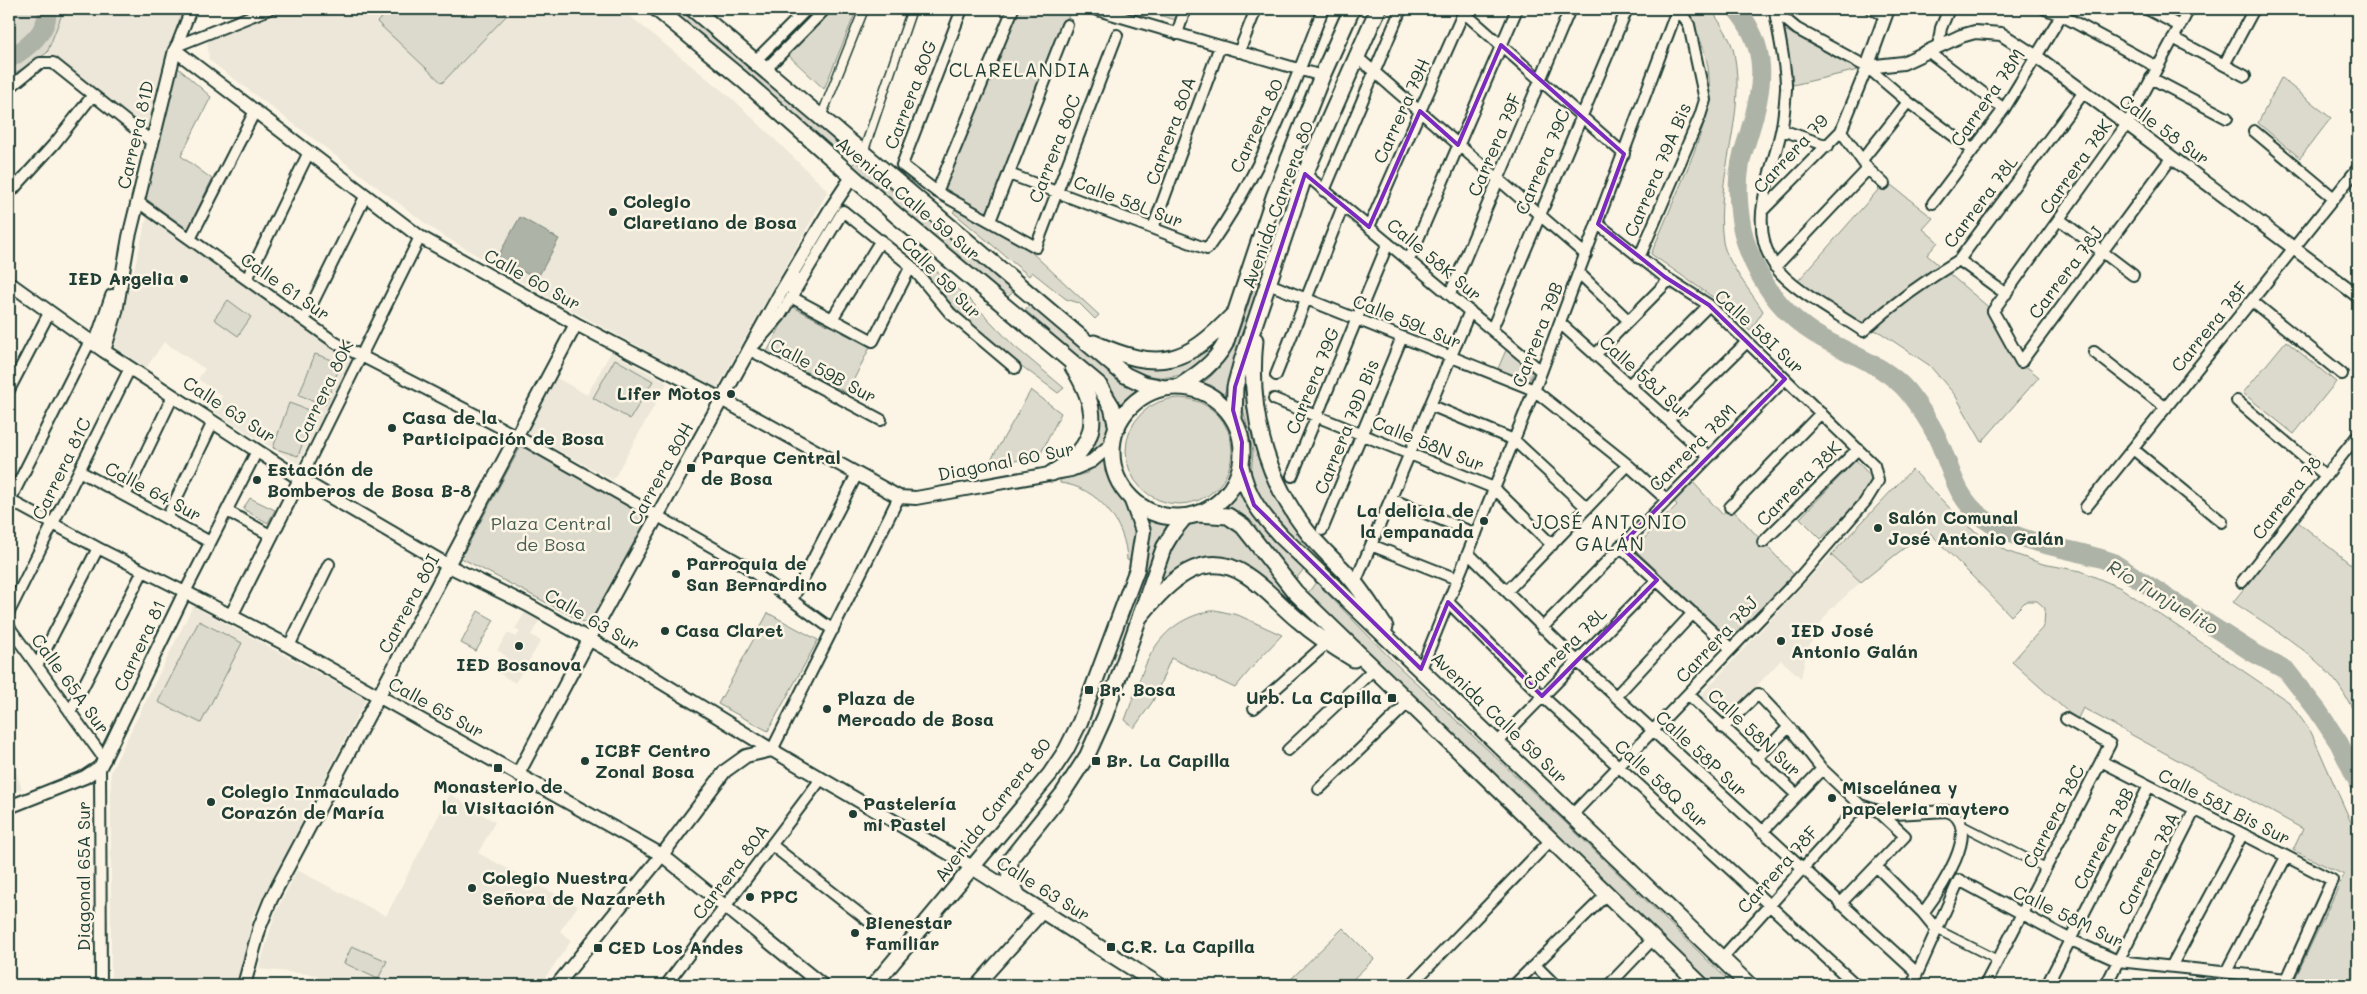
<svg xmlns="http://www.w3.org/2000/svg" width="2367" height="994" font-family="Mali,sans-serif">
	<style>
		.built { fill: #ece7d8 }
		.green { fill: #dcdacc; stroke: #7e8c80 }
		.water { fill: #aeb3a7; stroke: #758479 }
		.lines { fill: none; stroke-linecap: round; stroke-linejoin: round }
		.river { stroke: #aeb3a7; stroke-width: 19 }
		.pedestrian-casing { stroke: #1f3d34; stroke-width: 11 }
		.minor-casing { stroke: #1f3d34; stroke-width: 14 }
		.tertiary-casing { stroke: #1f3d34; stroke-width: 16 }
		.secondary-casing { stroke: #1f3d34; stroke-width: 18 }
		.primary-casing { stroke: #1f3d34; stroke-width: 19 }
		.pedestrian { stroke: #fcf5e5; stroke-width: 8 }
		.minor { stroke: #fcf5e5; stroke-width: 10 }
		.tertiary { stroke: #fcf5e5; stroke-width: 12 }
		.secondary { stroke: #fcf5e5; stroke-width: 14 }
		.primary { stroke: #fcf5e5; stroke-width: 15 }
		.marked { fill: none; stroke: #7b2cbf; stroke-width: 4; stroke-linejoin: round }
		.poi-dot { fill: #1f3d34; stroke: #fcf5e5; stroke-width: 2 }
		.labels { text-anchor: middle; stroke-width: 5; stroke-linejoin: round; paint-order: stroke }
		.street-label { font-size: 18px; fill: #1f3d34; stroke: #fcf5e5 }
		.poi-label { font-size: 18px; font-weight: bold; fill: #1f3d34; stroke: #fcf5e5; text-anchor: start }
		.park-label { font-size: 18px; fill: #455c52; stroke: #fcf5e5 }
		.neighbourhood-label { font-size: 19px; letter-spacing: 1px; fill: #1f3d34; stroke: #fcf5e5 }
		.water-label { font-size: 19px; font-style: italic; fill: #435a51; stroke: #fcf5e5 }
	</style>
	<rect width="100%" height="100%" fill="#fcf5e5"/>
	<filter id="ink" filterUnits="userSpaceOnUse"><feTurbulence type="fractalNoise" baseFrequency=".02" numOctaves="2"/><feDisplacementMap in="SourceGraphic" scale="10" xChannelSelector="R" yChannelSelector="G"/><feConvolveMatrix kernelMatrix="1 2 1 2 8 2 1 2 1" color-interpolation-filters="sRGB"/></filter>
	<g filter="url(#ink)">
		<path class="built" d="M64,9H185L163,73L151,133L47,53Z
			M281,9H621L735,101L828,191L717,388L565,307L437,232L209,60L207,38Z
			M147,217L352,361L298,464L213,411L222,396L198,379L205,369L164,342L146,368L115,347Z
			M611,352L667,383L613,480L525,432L555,377L587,395Z
			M1831,555L1861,582L1830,610L1822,621L1807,650L1801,678L1781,660L1725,720L1700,696Z
			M193,606L366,699L253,916L238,979L214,985H111V771Z
			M526,611L540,619L531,635L541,641L515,683L497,672L506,656L497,650L508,633L516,637L520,632L515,629Z
			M9,753L22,789L9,794Z
			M450,794L495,822L478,853L578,906L560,931L571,941L540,985H318L317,975L259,969L275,914L297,870L386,916Z"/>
		<path class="green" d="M9,9H64L47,53L9,77Z
			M390,9H500L507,15L442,83L377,22Z
			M669,9H681L747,61L837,143L831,150L742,68Z
			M830,9H857L824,89L787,54Z
			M1017,9H1060L1070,12L991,217L945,188Z
			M1136,9H1180L1176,20Z
			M1690,9H1711C1719,22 1731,37 1734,53C1747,116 1714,178 1723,242C1727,263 1752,293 1763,311L1750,331L1714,298L1651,254C1662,228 1673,203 1684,177C1708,119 1724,76 1689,18Z
			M1785,30L1858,70L1793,85Z
			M176,66L211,97L181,156L212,179L188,230L145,198Z
			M2281,78L2331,118L2300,158L2258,123Z
			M856,161L1014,291L1008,297L850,167Z
			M1886,181L1933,218L1923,229L1938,242L1927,255L1993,311L2021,362L2039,377L1982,442L1955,395L1929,365L1881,333L1856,322L1798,281Z
			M957,208L1029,250L1099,315L1095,319L1079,303L1066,299L1032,272L1029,276L953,212Z
			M920,257L970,300L1014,346L1064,388L1058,393L1004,353L958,312L917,263Z
			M1257,277L1260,279L1224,395L1211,385L1203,383C1236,358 1244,315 1257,277Z
			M228,300L251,317L238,336L214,319Z
			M1030,304L1101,366L1136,390L1125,399L1120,409L1113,390L1104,379L1025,310Z
			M791,306L870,347L847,393L767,352Z
			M1223,331C1219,340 1215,351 1208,358C1184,383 1150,382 1123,364C1174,374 1186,363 1223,331Z
			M2286,341L2336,382L2294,434L2243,393Z
			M1506,350L1533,372L1528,383L1497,371Z
			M315,354L341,363L325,405L299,395Z
			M615,359L653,381L630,419L593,398Z
			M1247,361L1252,430L1265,471L1363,607L1272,515L1254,489L1251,475L1253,452L1240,395Z
			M1092,389C1107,404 1115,429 1101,447C1097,453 1087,457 1081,461C1092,434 1103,419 1092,389Z
			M1031,390L1061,413L1039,457L988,465Z
			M1126 451a53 53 0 1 1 106 0a53 53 0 1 1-106 0Z
			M289,403L314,412L298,456L273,448Z
			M521,446L650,517L589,625L461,558Z
			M1104,459L1109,476L1131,511L1135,526V545L1131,562L1127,560C1126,523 1098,487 1060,483V480L1087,473Z
			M1856,460L1873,479L1870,490L1821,539L1800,518Z
			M1912,469L1967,526L2006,551L2043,564L2081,571L2121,588L2289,702L2311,732L2358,838V985H2292L2344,875L2293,850L2303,829L2083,708L2077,720L2012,662L2044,626L2045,608L2037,601H2026L2011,616L1927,530L1861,582L1831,555Z
			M1692,481L1722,514L1730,507L1794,575L1730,639L1634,549L1677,505L1673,500Z
			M1239,491C1253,523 1280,545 1304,569L1295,580L1251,523L1242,514L1224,507L1231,501Z
			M250,498L275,510L268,523L243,509Z
			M1211,518L1232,525L1274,578L1326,634L1309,624L1260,578L1194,562L1177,568L1159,583C1169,554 1176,521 1211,518Z
			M1149,519L1168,524L1160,537L1139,597L1136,596L1150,546Z
			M2298,522L2358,570V719C2352,708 2346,696 2339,686C2316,653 2266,624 2233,602Z
			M1316,582L1395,663L1568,825L1733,985H1714L1385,671L1308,593Z
			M1215,610L1238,615L1282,635L1260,658L1235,688L1171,658L1153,701L1134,728L1125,720C1145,667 1151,622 1215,610Z
			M478,611L494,620L476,651L461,643Z
			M768,613L818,640L768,731L718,704Z
			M199,621L242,643L201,723L158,702Z
			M1343,928L1374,959L1347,985H1285Z
			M352,946L387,961L378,979L344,963Z"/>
		<path class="water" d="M520,217L559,239L537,279L497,258Z"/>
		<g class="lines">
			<path class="river" d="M1736,9C1769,47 1764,86 1750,130C1747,142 1741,155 1740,167C1737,182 1738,200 1740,216C1746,263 1775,309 1815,334C1845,353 1885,364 1908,392C1918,405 1928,419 1935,433C1951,464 1953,496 1983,518C2019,545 2070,547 2112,562L2252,652L2286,670L2318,711L2339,743L2358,782
				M9,59C27,48 49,32 47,9"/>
			<defs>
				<path id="pedestrian" d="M821,117L864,9
					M863,153L912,9
					M1963,826L2046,868
					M1936,929L1998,960"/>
				<path id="minor" d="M787,9L798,17
					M962,9L902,165L937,192L1036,247L1117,35
					M1094,9L1322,76
					M1460,9L1624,154
					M1871,9L1886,15
					M2045,9L2061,15L2157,67
					M2147,9L2180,26
					M1774,10L1797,29L1867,67L1908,102L1973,150
					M1775,11C1778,33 1787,68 1786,89C1785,103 1784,118 1781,131C1772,174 1746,224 1775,266C1789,288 1840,315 1863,331C1893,304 1924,281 1959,260L2084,92
					M1177,34L1185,9
					M2173,38L2245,76
					M176,46L269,9
					M1938,47L1941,28L1949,9
					M175,50L191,9
					M1239,52L1256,9
					M1929,52L2004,109
					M1357,57L1586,255
					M756,60L807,9
					M2224,65L2254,9
					M766,69L825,9
					M2151,78L2227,118
					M9,88L40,63H53L152,142
					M1782,130L1828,146
					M1841,131L1868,169L1884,184
					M2254,131L2334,198
					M2172,157L2021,362L1993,311L2127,124L2189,9
					M1862,160L1908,102
					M1009,174L1207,249C1260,176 1291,93 1323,9
					M1305,174L1541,371
					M1324,191L1401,9
					M937,192L1013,9
					M9,194L55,143L93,95
					M138,202L336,343L517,436L742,564L833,630
					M1933,203L2004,109L2065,9
					M1762,211L1841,131L1867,67
					M2059,219L2133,275
					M990,221L1067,25
					M1369,227L1465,9
					M1153,228L1220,46
					M190,239L255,111
					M1639,258L1700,116L1705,100L1689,25L1684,17L1674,9
					M1409,260L1517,9
					M1959,260L2006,294
					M1775,267L1868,169
					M1579,273L1629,321
					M247,279L309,152
					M1269,284L1534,390L1628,465L1666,499
					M1450,294L1570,9
					M791,297L873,341L911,266
					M2252,301L2342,374
					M832,319L881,240
					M304,320L366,195
					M1560,323L1708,456
					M1492,329L1627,9
					M2094,352L2166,408
					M1595,355L1669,280
					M1276,375L1343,206
					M1629,385L1709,305
					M9,390L49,313
					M1274,399L1494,488L1552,545
					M2237,401L2326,476
					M1430,405L1514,440L1587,508
					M881,420L750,350L780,316L843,211L911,266L950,313L1015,368
					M1668,420L1747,342
					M2133,449L2222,522
					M79,471L210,542
					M1292,476L1388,243
					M300,479L420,237
					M125,496L173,396
					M1391,499L1476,534
					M9,500L98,548L185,592L257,451
					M9,502L90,341
					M1730,507L1821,413
					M2086,507L2358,168
					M227,511L272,536
					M167,518L213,422
					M1322,530L1402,337
					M1763,542L1858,449
					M1371,545L1457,579
					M1620,546L1731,649
					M1468,553L1577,661L1917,973
					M2242,582L2358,435
					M1355,583L1470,311
					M1508,590L1628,465
					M792,600L857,474
					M1448,602L1542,696L1856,985
					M9,612L130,368
					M9,627L105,760
					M1542,628L1785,379
					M289,646L329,564
					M37,666L98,548
					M1421,669L1537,383L1677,10
					M1689,695L1797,795
					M1616,696L1693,613
					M1254,708L1327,643
					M70,712L143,571
					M1723,728L1758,694L1789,727L1822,769L1860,805L1878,811L1905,836L1840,904
					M1498,742L1657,580
					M772,750L899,497
					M1288,750L1373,670
					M1756,759L1789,727
					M100,767L101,985
					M1319,789L1408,703
					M1879,811L1896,814L1947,811C1986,825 1938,893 1923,913
					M1572,815L1798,579L1865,502L1878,481L1874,465L1709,305L1665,277L1598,224
					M1762,832L1822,769
					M773,846L870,922
					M1877,867L1923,913L1936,929
					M1722,958L1860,805
					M1535,965L1555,985
					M2172,965L2242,835
					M2226,972L2286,857
					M666,985L821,779
					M1411,985L1550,841
					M1514,985L1607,894
					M1609,985L1653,939
					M1912,985L1959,880L2071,940L2118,961L2287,979L2332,880L2101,761
					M1985,985L2110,744L2066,719
					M2047,985L2149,786
					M2106,985L2194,811"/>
				<path id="tertiary" d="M1888,9L1867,67L1903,63L1961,36L1975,32L2001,34L2037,57L2358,296
					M793,272L794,293
					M9,283L104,351L305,482L449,566L528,605L610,651L772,750L974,868
					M95,345L112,296
					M104,351L116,312L129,237L175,50L420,237L576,324L723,400L899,497L916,498L1071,470L1092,461L1113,443
					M231,616L300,479
					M518,774L592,634L781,292L830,210L852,177
					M9,807L85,777L100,767L185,592L289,646L662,855L822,985
					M244,985L260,926L271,899L576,324
					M557,985L662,855L725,771L746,756L772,750
					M977,985L1043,911"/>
				<path id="secondary" d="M974,868L1159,985
					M1018,895L1009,876L1011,858L1063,793L1087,756L1105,716L1164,547L1173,532L1186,516
					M874,985L1050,774L1066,750L1080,722L1137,569L1143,531L1131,498"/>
				<path id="primary" d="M657,9L742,79L896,215L1098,384L1112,407L1117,428
					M693,9L1125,375L1144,384L1165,388
					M1255,340C1248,409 1264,475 1306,530C1318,546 1333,559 1347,574C1362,590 1373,609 1385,627
					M1094,343C1159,372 1185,365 1234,314
					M1179,387C1197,375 1214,364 1225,344L1274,197L1322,76L1352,9
					M1112 452a65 65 0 1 1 130 0a65 65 0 1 1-130 0Z
					M1234,419L1235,387L1242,361L1294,207L1305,174L1378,9
					M1241,467C1247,497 1261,514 1281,536L1749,985
					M1052,473C1101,446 1101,411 1073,367
					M1197,514L1228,516L1243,526L1295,592L1701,985
					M1141,615C1167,583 1203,546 1246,575C1265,587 1281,606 1298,620C1315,635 1335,648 1354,659"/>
			</defs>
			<use href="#pedestrian" class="pedestrian-casing"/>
			<use href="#minor" class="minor-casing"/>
			<use href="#tertiary" class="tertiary-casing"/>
			<use href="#secondary" class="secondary-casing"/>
			<use href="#primary" class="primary-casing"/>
			<use href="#pedestrian" class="pedestrian"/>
			<use href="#minor" class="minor"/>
			<use href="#tertiary" class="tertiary"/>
			<use href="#secondary" class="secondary"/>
			<use href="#primary" class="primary"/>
		</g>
	</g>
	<path class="marked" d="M1501,45L1624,154L1598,224L1665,277L1709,305L1785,379L1620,546L1657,580L1542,696L1448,602L1421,669L1254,505L1241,467L1242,442L1233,410L1235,387L1305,174L1369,227L1420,111L1458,145Z"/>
	<g class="poi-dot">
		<circle cx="613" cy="212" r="5"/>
		<circle cx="184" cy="279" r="5"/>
		<circle cx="731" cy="394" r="5"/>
		<circle cx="392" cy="428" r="5"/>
		<rect x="686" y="463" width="10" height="10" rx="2.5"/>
		<circle cx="257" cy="480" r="5"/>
		<circle cx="1484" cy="521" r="5"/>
		<circle cx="1878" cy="528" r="5"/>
		<circle cx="676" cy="574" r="5"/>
		<circle cx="665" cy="631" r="5"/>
		<circle cx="1781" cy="641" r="5"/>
		<circle cx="519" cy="646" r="5"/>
		<rect x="1084" y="685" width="10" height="10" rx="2.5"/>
		<rect x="1387" y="693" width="10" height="10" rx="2.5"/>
		<circle cx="827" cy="709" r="5"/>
		<circle cx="585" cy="761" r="5"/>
		<rect x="1091" y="756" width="10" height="10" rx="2.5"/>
		<rect x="493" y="763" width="10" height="10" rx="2.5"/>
		<circle cx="1832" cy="798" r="5"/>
		<circle cx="211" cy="802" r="5"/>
		<circle cx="853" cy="814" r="5"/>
		<circle cx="472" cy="888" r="5"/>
		<circle cx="750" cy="897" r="5"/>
		<circle cx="855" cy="933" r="5"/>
		<rect x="1106" y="942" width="10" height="10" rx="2.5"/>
		<rect x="593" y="943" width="10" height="10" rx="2.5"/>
	</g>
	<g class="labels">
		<g class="street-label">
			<text transform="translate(911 95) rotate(-69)" y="6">Carrera 80G</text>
			<text transform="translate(1988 98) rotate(-55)" y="6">Carrera 78M</text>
			<text transform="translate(1402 111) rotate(-66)" y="6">Carrera 79H</text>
			<text transform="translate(1257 126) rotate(-65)" y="6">Carrera 80</text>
			<text transform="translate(2164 130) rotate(36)" y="6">Calle 58 Sur</text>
			<text transform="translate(1171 131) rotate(-70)" y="6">Carrera 80A</text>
			<text transform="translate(136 135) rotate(-77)" y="6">Carrera 81D</text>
			<text transform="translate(1495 145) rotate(-67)" y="6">Carrera 79F</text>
			<text transform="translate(1055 149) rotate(-69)" y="6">Carrera 80C</text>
			<text transform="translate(1791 154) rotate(-47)" y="6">Carrera 79</text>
			<text transform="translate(1543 162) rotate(-67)" y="6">Carrera 79C</text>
			<text transform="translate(2076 167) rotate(-55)" y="6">Carrera 78K</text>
			<text transform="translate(1658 170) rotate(-67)" y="6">Carrera 79A Bis</text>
			<text transform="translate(908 199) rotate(40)" y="6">Avenida Calle 59 Sur</text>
			<text transform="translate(1128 202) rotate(21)" y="6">Calle 58L Sur</text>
			<text transform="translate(1981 202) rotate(-53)" y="6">Carrera 78L</text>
			<text transform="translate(1278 205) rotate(-70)" y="6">Avenida Carrera 80</text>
			<text transform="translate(1434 260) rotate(40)" y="6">Calle 58K Sur</text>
			<text transform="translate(2066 273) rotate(-53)" y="6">Carrera 78J</text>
			<text transform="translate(941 278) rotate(46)" y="6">Calle 59 Sur</text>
			<text transform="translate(532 280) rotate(29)" y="6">Calle 60 Sur</text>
			<text transform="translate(285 287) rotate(35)" y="6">Calle 61 Sur</text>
			<text transform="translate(1407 322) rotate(22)" y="6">Calle 59L Sur</text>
			<text transform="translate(2210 327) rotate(-51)" y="6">Carrera 78F</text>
			<text transform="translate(1759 332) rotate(43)" y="6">Calle 58I Sur</text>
			<text transform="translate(1538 335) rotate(-69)" y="6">Carrera 79B</text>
			<text transform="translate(823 371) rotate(28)" y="6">Calle 59B Sur</text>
			<text transform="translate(1645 378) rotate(42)" y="6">Calle 58J Sur</text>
			<text transform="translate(1313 381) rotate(-68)" y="6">Carrera 79G</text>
			<text transform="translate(324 392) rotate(-64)" y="6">Carrera 80K</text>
			<text transform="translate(229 410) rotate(33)" y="6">Calle 63 Sur</text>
			<text transform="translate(1347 427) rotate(-68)" y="6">Carrera 79D Bis</text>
			<text transform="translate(1428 444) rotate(22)" y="6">Calle 58N Sur</text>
			<text transform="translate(1693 448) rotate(-45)" y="6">Carrera 78M</text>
			<text transform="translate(1006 462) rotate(-11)" y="6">Diagonal 60 Sur</text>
			<text transform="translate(62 469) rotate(-64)" y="6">Carrera 81C</text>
			<text transform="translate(661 474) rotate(-61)" y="6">Carrera 80H</text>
			<text transform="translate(1799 484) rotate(-45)" y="6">Carrera 78K</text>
			<text transform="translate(153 492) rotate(28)" y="6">Calle 64 Sur</text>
			<text transform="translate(2287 498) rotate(-52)" y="6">Carrera 78</text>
			<text transform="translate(409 604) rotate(-62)" y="6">Carrera 80I</text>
			<text transform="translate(592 620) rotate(30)" y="6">Calle 63 Sur</text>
			<text transform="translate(1717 640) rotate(-47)" y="6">Carrera 78J</text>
			<text transform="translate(140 646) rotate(-65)" y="6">Carrera 81</text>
			<text transform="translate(1565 649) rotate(-45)" y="6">Carrera 78L</text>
			<text transform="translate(70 684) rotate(54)" y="6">Calle 65A Sur</text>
			<text transform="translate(436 708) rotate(29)" y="6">Calle 65 Sur</text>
			<text transform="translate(1499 718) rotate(44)" y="6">Avenida Calle 59 Sur</text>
			<text transform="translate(1754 733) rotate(43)" y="6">Calle 58N Sur</text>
			<text transform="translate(1701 754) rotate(43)" y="6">Calle 58P Sur</text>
			<text transform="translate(1661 784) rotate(43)" y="6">Calle 58Q Sur</text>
			<text transform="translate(2224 807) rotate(27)" y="6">Calle 58I Bis Sur</text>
			<text transform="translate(993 810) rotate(-52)" y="6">Avenida Carrera 80</text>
			<text transform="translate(2054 817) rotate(-63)" y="6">Carrera 78C</text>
			<text transform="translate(2104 839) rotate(-63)" y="6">Carrera 78B</text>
			<text transform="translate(2149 864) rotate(-63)" y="6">Carrera 78A</text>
			<text transform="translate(1778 870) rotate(-48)" y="6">Carrera 78F</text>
			<text transform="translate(731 872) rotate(-53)" y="6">Carrera 80A</text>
			<text transform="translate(84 876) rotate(-90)" y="6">Diagonal 65A Sur</text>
			<text transform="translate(1043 889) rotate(32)" y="6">Calle 63 Sur</text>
			<text transform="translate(2068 917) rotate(26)" y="6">Calle 58M Sur</text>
		</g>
		<g class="poi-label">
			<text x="623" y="208">Colegio<tspan x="623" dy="21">Claretiano de Bosa</tspan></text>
			<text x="174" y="285" text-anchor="end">IED Argelia</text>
			<text x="721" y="400" text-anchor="end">Lifer Motos</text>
			<text x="402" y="424">Casa de la<tspan x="402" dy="21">Participación de Bosa</tspan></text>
			<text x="701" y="464">Parque Central<tspan x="701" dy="21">de Bosa</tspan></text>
			<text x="267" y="476">Estación de<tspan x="267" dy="21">Bomberos de Bosa B-8</tspan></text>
			<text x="1474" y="517" text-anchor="end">La delicia de<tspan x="1474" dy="21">la empanada</tspan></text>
			<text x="1888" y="524">Salón Comunal<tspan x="1888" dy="21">José Antonio Galán</tspan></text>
			<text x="686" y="570">Parroquia de<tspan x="686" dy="21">San Bernardino</tspan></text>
			<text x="675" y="637">Casa Claret</text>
			<text x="1791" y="637">IED José<tspan x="1791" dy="21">Antonio Galán</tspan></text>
			<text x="519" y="671" text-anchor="middle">IED Bosanova</text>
			<text x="1099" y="696">Br. Bosa</text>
			<text x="1382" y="704" text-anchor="end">Urb. La Capilla</text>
			<text x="837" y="705">Plaza de<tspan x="837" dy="21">Mercado de Bosa</tspan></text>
			<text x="595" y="757">ICBF Centro<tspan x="595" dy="21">Zonal Bosa</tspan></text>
			<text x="1106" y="767">Br. La Capilla</text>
			<text x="498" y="793" text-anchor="middle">Monasterio de<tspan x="498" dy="21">la Visitación</tspan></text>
			<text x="1842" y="794">Miscelánea y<tspan x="1842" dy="21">papeleria maytero</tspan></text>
			<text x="221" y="798">Colegio Inmaculado<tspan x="221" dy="21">Corazón de María</tspan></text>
			<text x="863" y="810">Pastelería<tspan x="863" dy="21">mi Pastel</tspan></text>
			<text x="482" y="884">Colegio Nuestra<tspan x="482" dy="21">Señora de Nazareth</tspan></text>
			<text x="760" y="903">PPC</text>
			<text x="865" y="929">Bienestar<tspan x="865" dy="21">Familiar</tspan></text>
			<text x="1121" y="953">C.R. La Capilla</text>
			<text x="608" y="954">CED Los Andes</text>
		</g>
		<g class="park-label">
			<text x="551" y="530">Plaza Central<tspan x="551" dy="21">de Bosa</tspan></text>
		</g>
		<g class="neighbourhood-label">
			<text x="1020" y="77">CLARELANDIA</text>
			<text x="1610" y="529">JOSÉ ANTONIO<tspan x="1610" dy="22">GALÁN</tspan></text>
		</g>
		<g class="water-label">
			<text transform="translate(2163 597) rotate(31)" y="7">Río Tunjuelito</text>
		</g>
	</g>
	<rect width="2367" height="994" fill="none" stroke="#fcf5e5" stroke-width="30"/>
	<rect x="15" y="15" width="2337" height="964" fill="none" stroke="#1f3d34" stroke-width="2" filter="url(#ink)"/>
</svg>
